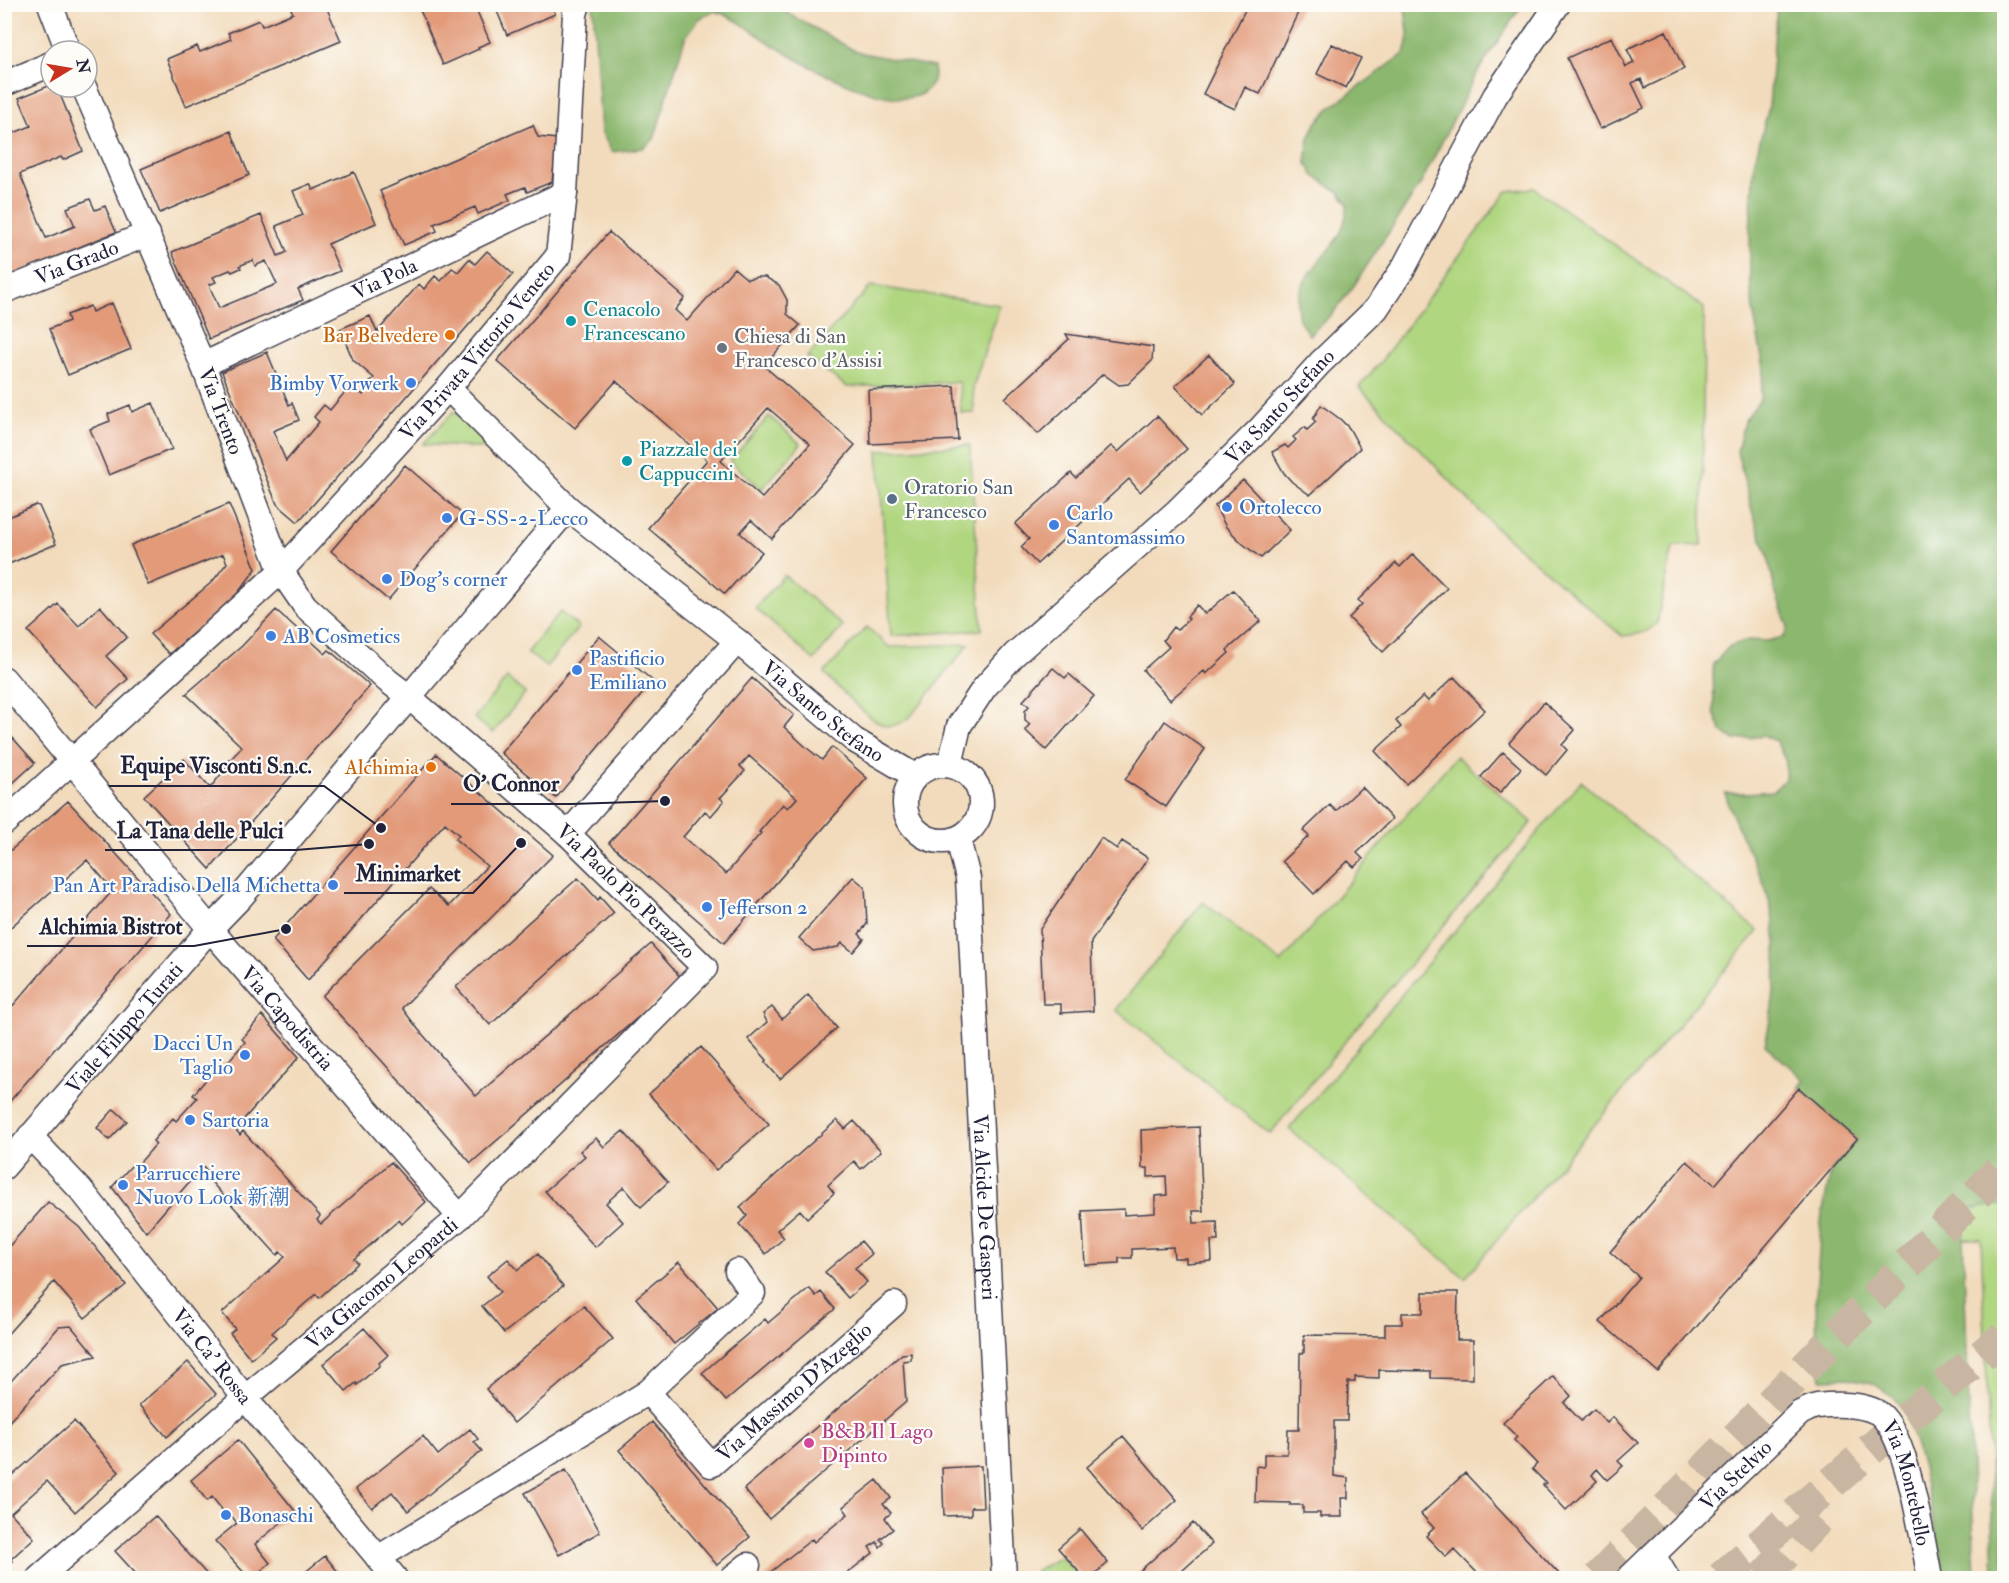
<svg xmlns="http://www.w3.org/2000/svg" width="2009" height="1583" font-family="'IM FELL Double Pica','Noto Serif SC',serif">
	<style>
		.green { fill: #b0d680; stroke: #697c5e; stroke-width: 1.5 }
		.forest { fill: #8cb76e; stroke: #576c54; stroke-width: 1.5 }
		.building { fill: #e29a79; fill-rule: evenodd }
		.lines { fill: none; stroke-linecap: round; stroke-linejoin: round }
		.highway-tunnel { stroke: #c8b6a2; stroke-width: 33; stroke-dasharray: 33 16; stroke-linecap: butt }
		.street-casing { stroke: #413e4e; stroke-width: 27 }
		.street { stroke: #fff; stroke-width: 24 }
		.culture-dot { fill: #0f9aa8; stroke: #fdfcf7; stroke-width: 2 }
		.food-dot { fill: #e8710a; stroke: #fdfcf7; stroke-width: 2 }
		.worship-dot { fill: #6b7280; stroke: #fdfcf7; stroke-width: 2 }
		.shop-dot { fill: #3f7fe0; stroke: #fdfcf7; stroke-width: 2 }
		.service-dot { fill: #5c6f8a; stroke: #fdfcf7; stroke-width: 2 }
		.hotel-dot { fill: #d1479c; stroke: #fdfcf7; stroke-width: 2 }
		.labels { text-anchor: middle; stroke-width: 4.5; stroke-linejoin: round; paint-order: stroke }
		.street-label { font-size: 21px; fill: #22223b; stroke: #fdfcf7 }
		.culture-label { font-size: 21px; fill: #0d838f; stroke: #fdfcf7; text-anchor: start }
		.food-label { font-size: 21px; fill: #c56008; stroke: #fdfcf7; text-anchor: end }
		.worship-label { font-size: 21px; fill: #5b616d; stroke: #fdfcf7; text-anchor: start }
		.shop-label { font-size: 21px; fill: #366cbe; stroke: #fdfcf7; text-anchor: start }
		.service-label { font-size: 21px; fill: #4e5e75; stroke: #fdfcf7; text-anchor: start }
		.hotel-label { font-size: 21px; fill: #b23c85; stroke: #fdfcf7; text-anchor: start }
		.leader { fill: none; stroke: #22223b; stroke-width: 2 }
		.callout-dot { fill: #22223b; stroke: #fdfcf7; stroke-width: 2 }
		.callout-label { font-size: 22px; text-anchor: middle; font-weight: bold; fill: #22223b; stroke: #fdfcf7; stroke-width: 4.5; stroke-linejoin: round; paint-order: stroke }
	</style>
	<rect width="100%" height="100%" fill="#fdfcf7"/>
	<filter id="ink" filterUnits="userSpaceOnUse"><feTurbulence type="fractalNoise" baseFrequency=".0167" numOctaves="2"/><feDisplacementMap in="SourceGraphic" scale="12" xChannelSelector="R" yChannelSelector="G"/><feConvolveMatrix kernelMatrix="1 2 1 2 8 2 1 2 1" color-interpolation-filters="sRGB"/></filter>
	<filter id="wash" filterUnits="userSpaceOnUse"><feTurbulence type="fractalNoise" baseFrequency=".008" numOctaves="4" result="noise"/><feDisplacementMap in="SourceGraphic" scale="24" xChannelSelector="R" yChannelSelector="G"/><feGaussianBlur stdDeviation="1.35" result="paint"/><feColorMatrix in="noise" values="0 0 0 0 0 0 0 0 0 0 0 0 0 0 0 0 0 1.4 0 .05"/><feComposite in="paint" operator="in"/></filter>
	<g filter="url(#wash)">
		<rect width="100%" height="100%" fill="#f2dbbc"/>
		<path class="green" d="M1534,188L1704,308L1702,545L1673,546L1657,623C1646,634 1638,634 1622,636L1498,530L1359,387L1382,360L1507,191Z
			M871,286L1000,305L973,387L974,413H961L959,382L847,387L807,357Z
			M454,411L495,449L423,444Z
			M769,416L801,444L762,489L730,461Z
			M970,445L982,630L891,636L878,451Z
			M784,575L843,626L814,660L755,608Z
			M560,612L579,627L546,667L527,652Z
			M867,627L889,647L969,644L910,717C903,722 897,726 888,726C872,725 837,686 824,673Z
			M507,678L525,693L493,733L474,718Z
			M1456,756L1532,822L1357,1027L1270,1134L1116,1010L1203,902L1281,963Z
			M1581,781L1758,931L1465,1278L1289,1129Z
			M2004,1204V1459L1990,1457L1981,1239H1962V1209Z
			M1061,1557L1081,1578H1035V1571Z"/>
		<path class="forest" d="M593,5H773L857,52L934,67C934,72 934,77 933,81C930,89 924,93 917,96C882,108 803,64 773,45C754,33 736,17 714,11L699,19L685,38L654,139L643,148L612,152L601,131Z
			M1405,5H1522L1477,73L1421,183L1353,287L1333,313L1309,335C1306,330 1301,324 1299,319C1290,286 1320,263 1336,240C1344,229 1346,217 1348,204L1340,193L1313,175L1306,162L1309,138L1316,123L1331,107L1404,54C1413,37 1405,22 1405,5Z
			M1777,5H2004V1204L1962,1210L1975,1578H1945L1922,1467L1905,1411L1893,1397L1873,1383L1848,1378L1821,1379L1817,1355L1816,1298L1821,1221L1831,1170L1857,1139L1799,1088L1805,1080L1765,1045C1776,994 1783,942 1766,890C1758,867 1745,846 1736,823C1732,813 1728,803 1725,793H1747L1774,791L1785,779L1786,762L1776,741L1763,736L1735,740L1722,732L1714,713L1713,664L1730,646L1748,640L1767,641L1784,637L1788,627L1775,591L1768,556L1753,514L1737,452L1744,421L1760,400L1764,368L1753,310L1750,279V231L1754,163L1769,107Z
			M1990,1457L2004,1459V1578H1994Z"/>
		<g id="blocks">
			<path class="building" d="M296,4H325L341,41L186,106L167,59L197,46L200,52L231,39L228,33L259,20L262,26L293,13L290,7Z
				M432,4H474L490,42L478,47L479,49L443,65L420,10Z
				M494,4H551L555,14L507,35Z
				M1248,4H1302L1260,94L1245,87L1235,109L1203,94Z
				M1666,31L1684,69L1645,88L1641,79L1632,83L1644,108L1600,129L1567,58L1612,37L1626,67L1634,63L1627,49Z
				M1332,44L1361,58L1346,88L1317,74Z
				M51,85V87H57L83,151L63,160L61,157L20,174L46,238L75,226L67,208L90,199L95,210L105,206L116,232L4,278V137L31,126L19,98Z
				M533,125L538,137L557,139L552,182L527,192L525,187L507,194L510,200L478,214L475,207L434,224L437,231L404,245L380,191Z
				M231,131L249,175L160,213L141,169Z
				M354,172L376,223L328,244L340,271L298,289L303,300L209,339L172,252L261,215L278,256L283,254L287,252L276,226L303,215L293,191L310,184L313,190ZM253,260L255,266L266,261L277,284L219,308L209,285L216,282L213,277L230,270L232,272L241,268L239,266Z
				M609,232L685,298L675,310L687,321L734,268L747,279L757,277H765L779,285L787,300V314L800,325L764,366L855,445L772,539L751,520L740,533L762,552L725,594L648,528L707,460L616,381L575,428L497,361ZM768,408L810,444L762,498L721,461Z
				M487,251L513,274L298,522L277,504L222,372L267,352L289,405L292,403L299,420L273,431L286,461L319,422L314,417L324,405L330,410L351,385L363,395L370,387L367,385L374,378L353,360L340,329L370,316L377,332L419,284L424,289L435,276L441,281L452,268L458,272L469,259L475,264Z
				M112,303L131,349L68,375L49,329L69,321L67,315L90,306L92,312Z
				M1066,334L1153,347L1152,361L1128,384L1119,385L1103,374L1038,434L1005,398L1069,339Z
				M1209,355L1235,384L1202,415L1175,386Z
				M954,386L958,440L870,444L868,390Z
				M153,403L172,449L109,475L90,429L110,421L108,414L130,405L132,412Z
				M1321,405L1340,419L1349,428L1360,448L1310,495L1292,482L1284,473L1272,452L1285,445L1288,448L1296,440L1293,437L1305,427L1307,430L1316,422L1313,419Z
				M1157,416L1187,449L1140,492L1129,479L1037,564L1021,547L1029,539L1015,524L1071,473L1076,478L1111,446L1118,452Z
				M405,465L462,514L388,600L331,551Z
				M1243,480L1290,530L1261,558L1243,544L1226,527L1215,506Z
				M229,504L256,569L234,598L169,654L150,634L212,582L227,563L223,554L148,585L131,545Z
				M36,505L39,506L56,544L4,566V519Z
				M1413,554L1447,588L1383,652L1349,618L1362,604L1358,600L1396,563L1400,567Z
				M1233,590L1261,621L1227,650L1229,653L1206,674L1204,671L1170,700L1143,670L1169,647L1163,640L1173,627L1177,630L1189,619L1187,617L1197,605L1205,614Z
				M58,604L79,626L100,606L127,637L106,656L128,679L97,707L28,631Z
				M276,610L320,649L325,654L329,650L370,686L210,869L144,796L184,759L210,788L230,763L228,762L242,747L186,694L242,646Z
				M599,636L653,681L556,798L501,753Z
				M1053,668L1065,678L1069,674L1094,696L1046,750L1025,730L1030,724L1025,720V711L1029,706L1023,701Z
				M1454,677L1485,710L1406,784L1375,751L1401,727L1396,721L1423,696L1428,701Z
				M752,678L794,715L784,727L807,748L822,760L832,747L867,778L724,943L609,843ZM749,756L797,798L788,808L783,804L759,832L761,833L726,874L683,837L705,811L711,816L724,801L720,798L745,771L740,766Z
				M1544,702L1575,730L1562,745L1567,750L1546,775L1509,743Z
				M1165,721L1205,749L1166,807L1125,780Z
				M4,728L35,763L4,791Z
				M1503,752L1521,768L1500,793L1481,777Z
				M436,754L553,855L402,1008L418,1029L476,1096L651,944L682,979L471,1163L382,1061L322,996L429,889L449,906L487,866L455,839L459,835L445,823L308,980L273,940Z
				M1362,787L1392,819L1357,853L1363,859L1354,867L1348,861L1314,894L1282,861L1309,836L1303,831L1330,805L1336,811Z
				M68,801L171,914L4,1108V1016L113,890L87,860L4,933V856Z
				M1101,838L1117,849L1122,841L1148,858L1091,942L1093,1011L1061,1013V1004H1043L1040,929Z
				M853,877L865,887L867,924L859,934L864,939L853,952L842,943L838,947L813,951L799,938Z
				M578,878L598,900L600,897L614,913L490,1025L456,987Z
				M808,995L837,1028L780,1079L765,1062L767,1060L748,1039L767,1022L763,1014L772,1007L782,1019Z
				M262,1015L299,1057L235,1129L240,1135L243,1131L320,1216L317,1220L321,1224L391,1162L426,1202L402,1224L399,1220L354,1259L358,1263L319,1298L316,1294L272,1333L276,1337L251,1359L230,1333L235,1329L222,1313L285,1257L280,1252L277,1255L205,1175L208,1172L203,1166L146,1232L112,1187L133,1164L136,1167L156,1144L153,1141L173,1118L176,1121L197,1098L193,1095L221,1062L225,1065L245,1042L242,1039Z
				M701,1047L769,1124L716,1170L649,1094Z
				M1799,1088L1857,1139L1658,1372L1600,1322L1639,1277L1610,1252L1687,1161L1715,1185Z
				M114,1109L127,1121L109,1140L97,1128Z
				M837,1120L845,1129L854,1121L881,1151L861,1169L854,1161L828,1185L834,1193L807,1218L800,1210L777,1230L784,1238L766,1254L739,1224L747,1216L740,1207Z
				M1199,1127L1203,1211H1193L1194,1223L1217,1222L1218,1241H1211L1212,1261L1186,1263V1258H1174L1173,1247L1132,1249V1258H1119V1263L1085,1265L1082,1211L1124,1209V1215L1155,1213V1196L1167,1195L1166,1176L1148,1177V1168H1142L1141,1130Z
				M623,1131L668,1182L641,1207L624,1187L606,1203L623,1222L595,1247L545,1191L585,1156L580,1151L596,1138L604,1147Z
				M48,1202L79,1227L126,1285L85,1318L54,1282L4,1338V1252Z
				M861,1241L872,1254L855,1268L867,1282L848,1298L825,1272Z
				M538,1254L563,1286L504,1333L482,1306L500,1292L487,1276L508,1259L518,1270Z
				M679,1262L718,1308L674,1344L636,1298Z
				M809,1288L816,1296L821,1292L835,1309L726,1401L702,1373L765,1319L768,1323Z
				M1423,1292H1458L1457,1340H1473V1379L1431,1378V1371L1379,1370V1378L1355,1377V1382H1348L1347,1421H1334V1476L1348,1478V1498H1341L1342,1517H1320V1513H1303V1505H1290V1503L1255,1502L1256,1466L1264,1467V1454H1287L1288,1430H1299L1300,1353H1304V1335L1385,1336V1324H1402V1313H1423Z
				M584,1306L613,1339L514,1423L486,1389Z
				M71,1326L96,1356L62,1364L4,1427V1389L59,1327Z
				M364,1328L388,1355L379,1363L380,1365L357,1385L356,1383L346,1391L323,1364Z
				M911,1353V1360L903,1361L906,1402L769,1519L744,1489L902,1354Z
				M188,1362L216,1394L167,1437L139,1405Z
				M1553,1376L1571,1396L1564,1403L1581,1421L1594,1409L1607,1423L1613,1417L1638,1443L1618,1461L1623,1466L1607,1480L1597,1469L1592,1475L1597,1481L1566,1510L1543,1485L1546,1483L1532,1469L1537,1464L1514,1440L1517,1437L1503,1423Z
				M74,1421L119,1472L75,1512L47,1481L11,1513L34,1538L11,1559L12,1561L5,1568V1482Z
				M652,1422L750,1537L717,1565L619,1450Z
				M470,1429L478,1439L474,1442L482,1451L408,1511L392,1492L372,1508L356,1489L423,1436L438,1455Z
				M1123,1436L1177,1500L1142,1531L1087,1467Z
				M238,1440L295,1511L255,1544L270,1563L252,1578H249L215,1541L237,1523L231,1515L228,1517L212,1497L207,1501L191,1480Z
				M981,1466L983,1507H971V1515L944,1516L942,1468Z
				M566,1470L600,1532L559,1555L525,1493Z
				M1465,1473L1559,1574L1554,1578H1482L1454,1549L1446,1557L1426,1536L1434,1528L1421,1514Z
				M877,1480L891,1498L883,1504L891,1513L885,1518L893,1529L880,1539L884,1543L880,1547L877,1542L869,1547L873,1553L842,1577L840,1574L834,1578H763L812,1539L814,1542L848,1514L843,1507Z
				M155,1516L209,1577L208,1578H131L136,1574L115,1551Z
				M1193,1523L1212,1544L1174,1578H1132Z
				M1080,1529L1108,1563L1090,1578H1084L1058,1548Z
				M325,1556L343,1578H298Z"/>
		</g>
	</g>
	<g filter="url(#ink)">
		<use href="#blocks" fill-opacity="0" stroke="#413e4e" stroke-width="1.5"/>
		<g class="lines">
			<path class="highway-tunnel" d="M1598,1578L2004,1166
				M1721,1578L1934,1395L2004,1337
				M1763,1578L1818,1519"/>
			<defs>
				<g id="street">
					<path d="M50,4L68,51"/>
					<path d="M4,84L51,64"/>
					<path id="s1" d="M4,291L148,234"/>
					<path id="s2" d="M203,365L565,193"/>
					<path id="s3" d="M448,388L568,508L737,641L854,740L915,776"/>
					<path id="s4" d="M4,679L210,929L460,1217"/>
					<path id="s5" d="M950,765L959,726L984,688L1015,654L1176,512L1260,429L1320,363L1376,309L1404,267L1495,96L1558,4"/>
					<circle cx="943" cy="803" r="38"/>
					<path id="s6" d="M4,823L281,571L448,388L558,256L565,193L575,14L578,4"/>
					<path d="M568,834L737,641"/>
					<path id="s7" d="M958,839L968,878L1004,1578"/>
					<path id="s8" d="M30,1136L82,1191L245,1398L395,1578"/>
					<path id="s9" d="M4,1167L210,929L240,898L568,508"/>
					<path d="M648,1392L753,1293L737,1271"/>
					<path d="M1653,1555L1667,1578"/>
					<path id="s10" d="M378,1558L648,1392L711,1465L894,1304"/>
					<path id="s11" d="M39,1578L245,1398L460,1217L705,968L568,834L409,697L388,681L305,606L281,571L203,365L84,87"/>
					<path d="M732,1578L748,1565"/>
					<path id="s12" d="M1629,1578L1800,1413C1805,1411 1811,1407 1817,1406C1835,1404 1870,1403 1883,1417C1909,1445 1922,1539 1930,1578"/>
				</g>
			</defs>
			<use href="#street" class="street-casing"/>
			<use href="#street" class="street"/>
		</g>
	</g>
	<g class="culture-dot">
		<circle cx="571" cy="321" r="6"/>
		<circle cx="627" cy="461" r="6"/>
	</g>
	<g class="food-dot">
		<circle cx="450" cy="335" r="6"/>
		<circle cx="431" cy="767" r="6"/>
	</g>
	<circle class="worship-dot" cx="722" cy="348" r="6"/>
	<g class="shop-dot">
		<circle cx="411" cy="383" r="6"/>
		<circle cx="1227" cy="507" r="6"/>
		<circle cx="447" cy="518" r="6"/>
		<circle cx="1054" cy="525" r="6"/>
		<circle cx="387" cy="579" r="6"/>
		<circle cx="271" cy="636" r="6"/>
		<circle cx="577" cy="670" r="6"/>
		<circle cx="333" cy="885" r="6"/>
		<circle cx="707" cy="907" r="6"/>
		<circle cx="245" cy="1055" r="6"/>
		<circle cx="190" cy="1120" r="6"/>
		<circle cx="123" cy="1185" r="6"/>
		<circle cx="226" cy="1515" r="6"/>
	</g>
	<circle class="service-dot" cx="892" cy="499" r="6"/>
	<circle class="hotel-dot" cx="809" cy="1443" r="6"/>
	<g class="labels">
		<g class="street-label">
			<text dy="7" stroke="none"><textPath href="#s1" startOffset="78">Via Grado</textPath></text>
			<text dy="7" stroke="none"><textPath href="#s2" startOffset="201">Via Pola</textPath></text>
			<text dy="7" stroke="none"><textPath href="#s6" startOffset="669">Via Privata Vittorio Veneto</textPath></text>
			<text dy="7" stroke="none"><textPath href="#s5" startOffset="494">Via Santo Stefano</textPath></text>
			<text transform="translate(221 411) rotate(69)" y="7">Via Trento</text>
			<text dy="7" stroke="none"><textPath href="#s3" startOffset="496">Via Santo Stefano</textPath></text>
			<text transform="translate(626 891) rotate(44)" y="7">Via Paolo Pio Perazzo</text>
			<text dy="7" stroke="none"><textPath href="#s4" startOffset="442">Via Capodistria</textPath></text>
			<text dy="7" stroke="none"><textPath href="#s9" startOffset="184">Viale Filippo Turati</textPath></text>
			<text dy="7" stroke="none"><textPath href="#s7" startOffset="370">Via Alcide De Gasperi</textPath></text>
			<text dy="7" stroke="none"><textPath href="#s11" startOffset="452">Via Giacomo Leopardi</textPath></text>
			<text dy="7" stroke="none"><textPath href="#s8" startOffset="286">Via Ca' Rossa</textPath></text>
			<text dy="7" stroke="none"><textPath href="#s10" startOffset="524">Via Massimo D'Azeglio</textPath></text>
			<text dy="7" stroke="none"><textPath href="#s12" startOffset="148">Via Stelvio</textPath></text>
			<text dy="7" stroke="none"><textPath href="#s12" startOffset="396">Via Montebello</textPath></text>
		</g>
		<g class="culture-label">
			<text x="583" y="316">Cenacolo<tspan x="583" dy="24">Francescano</tspan></text>
			<text x="639" y="456">Piazzale dei<tspan x="639" dy="24">Cappuccini</tspan></text>
		</g>
		<g class="food-label">
			<text x="438" y="342">Bar Belvedere</text>
			<text x="419" y="774">Alchimia</text>
		</g>
		<g class="worship-label">
			<text x="734" y="343">Chiesa di San<tspan x="734" dy="24">Francesco d'Assisi</tspan></text>
		</g>
		<g class="shop-label">
			<text x="399" y="390" text-anchor="end">Bimby Vorwerk</text>
			<text x="1239" y="514">Ortolecco</text>
			<text x="1066" y="520">Carlo<tspan x="1066" dy="24">Santomassimo</tspan></text>
			<text x="459" y="525">G-SS-2-Lecco</text>
			<text x="399" y="586">Dog's corner</text>
			<text x="283" y="643">AB Cosmetics</text>
			<text x="589" y="665">Pastificio<tspan x="589" dy="24">Emiliano</tspan></text>
			<text x="321" y="892" text-anchor="end">Pan Art Paradiso Della Michetta</text>
			<text x="719" y="914">Jefferson 2</text>
			<text x="233" y="1050" text-anchor="end">Dacci Un<tspan x="233" dy="24">Taglio</tspan></text>
			<text x="202" y="1127">Sartoria</text>
			<text x="135" y="1180">Parrucchiere<tspan x="135" dy="24">Nuovo Look 新潮</tspan></text>
			<text x="238" y="1522">Bonaschi</text>
		</g>
		<g class="service-label">
			<text x="904" y="494">Oratorio San<tspan x="904" dy="24">Francesco</tspan></text>
		</g>
		<g class="hotel-label">
			<text x="821" y="1438">B&amp;B Il Lago<tspan x="821" dy="24">Dipinto</tspan></text>
		</g>
	</g>
	<path class="leader" d="M381 828L324 786H109M665 801L571 804H451M369 844L296 850H105M521 843L473 893H344M286 929L194 946H27"/>
	<g class="callout-dot">
		<circle cx="381" cy="828" r="6"/>
		<circle cx="665" cy="801" r="6"/>
		<circle cx="369" cy="844" r="6"/>
		<circle cx="521" cy="843" r="6"/>
		<circle cx="286" cy="929" r="6"/>
	</g>
	<g class="callout-label">
		<text x="216" y="773">Equipe Visconti S.n.c.</text>
		<text x="511" y="791">O' Connor</text>
		<text x="200" y="838">La Tana delle Pulci</text>
		<text x="408" y="881">Minimarket</text>
		<text x="111" y="934">Alchimia Bistrot</text>
	</g>
	<rect width="2009" height="1583" fill="none" stroke="#fdfcf7" stroke-width="24"/>
	<g transform="translate(69 69) rotate(79)"><circle r="28" fill="#fdfcf7" stroke="#a5a5ac" stroke-width="1.5"/>
	<path d="M0-4.5L10 22L0 15L-10 22Z" fill="#c8321e"/>
	<text y="-9" font-size="16" font-weight="bold" text-anchor="middle" fill="#22223b">N</text>
	</g>
</svg>
